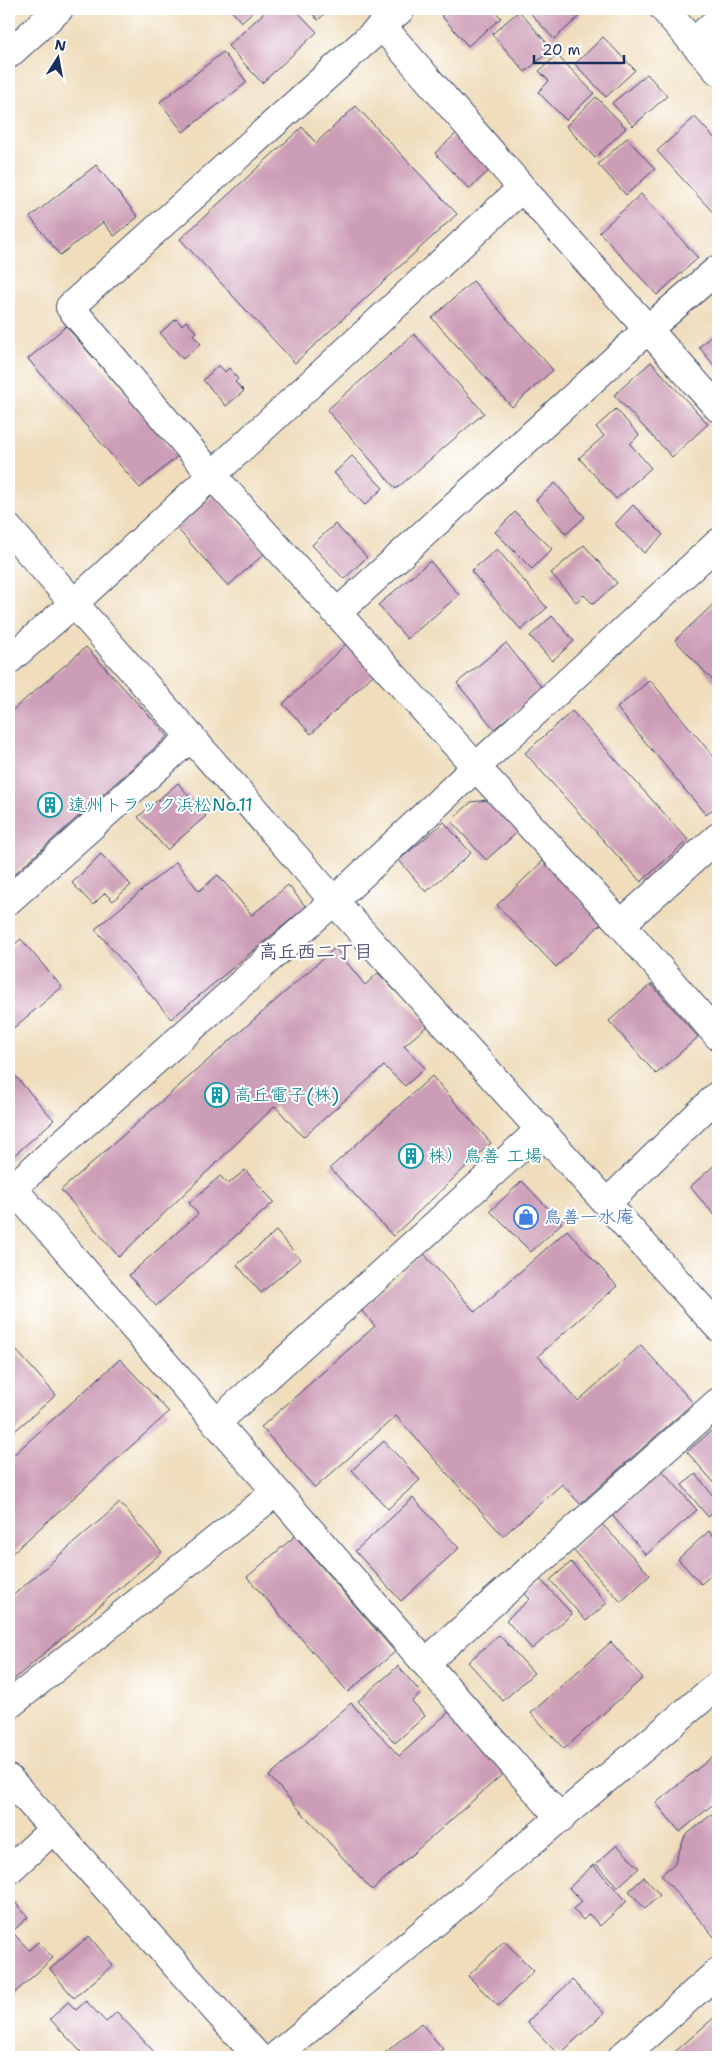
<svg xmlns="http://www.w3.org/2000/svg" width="727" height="2066" font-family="'Shantell Sans','Klee One',sans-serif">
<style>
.building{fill:#cc9db6}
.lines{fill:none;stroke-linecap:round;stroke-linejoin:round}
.street-casing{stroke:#3b496c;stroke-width:30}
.secondary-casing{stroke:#3b496c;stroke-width:30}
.street{stroke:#fff;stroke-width:28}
.secondary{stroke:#fff;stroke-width:28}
.labels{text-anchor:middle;stroke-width:4;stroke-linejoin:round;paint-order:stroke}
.culture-label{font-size:18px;fill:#0d838f;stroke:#fff;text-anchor:start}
.shop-label{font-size:18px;fill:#366cbe;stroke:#fff;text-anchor:start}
.neighbourhood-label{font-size:19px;font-weight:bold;fill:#59567d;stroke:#fff}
</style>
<rect width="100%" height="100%" fill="#fff"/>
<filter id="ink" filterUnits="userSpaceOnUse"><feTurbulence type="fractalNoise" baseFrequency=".02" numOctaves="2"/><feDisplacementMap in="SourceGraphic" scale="10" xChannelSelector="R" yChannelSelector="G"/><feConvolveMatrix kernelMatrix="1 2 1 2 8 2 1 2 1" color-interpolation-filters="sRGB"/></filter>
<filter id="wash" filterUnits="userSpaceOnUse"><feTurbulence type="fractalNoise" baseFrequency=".0096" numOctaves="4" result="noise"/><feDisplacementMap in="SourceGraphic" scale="20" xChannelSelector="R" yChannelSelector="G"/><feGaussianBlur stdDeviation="1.12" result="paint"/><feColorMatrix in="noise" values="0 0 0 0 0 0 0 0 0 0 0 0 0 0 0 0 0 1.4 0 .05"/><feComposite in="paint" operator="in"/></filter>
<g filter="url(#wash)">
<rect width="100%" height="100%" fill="#efddbc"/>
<g id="blocks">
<path class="building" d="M230 9H256L241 22Z
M268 9H295L317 32 262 83 228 46Z
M308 9H330L318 20Z
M449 9H493L501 18 468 46 441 15Z
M537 9H576L581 15 554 39 531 14Z
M519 11 552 49 525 72 492 34Z
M603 37 635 70 606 97 575 64Z
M223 52 247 82 183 132 160 102Z
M557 55 594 93 566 120 538 92 549 81 539 71Z
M647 74 667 96 633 126 612 103Z
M596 97 626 128 595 158 566 126Z
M356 106 457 214 295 363 180 239 302 127 316 143Z
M695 117 718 142V218L657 151Z
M459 131 493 167 469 189 435 153Z
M627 138 655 169 626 195 598 164Z
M96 165 138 217 114 236 103 222 60 255 30 217Z
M641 194 698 258 657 295 599 232Z
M473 281 553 370 512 407 432 318Z
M176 319 182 325 186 321 196 332 193 335 201 344 183 359 160 333Z
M66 326 178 456 140 488 28 359Z
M718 330V370L699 347Z
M414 334 484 413 396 489 327 410Z
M651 362 708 424 672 457 614 395Z
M219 365 225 372 229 368 238 379 235 382 244 391 226 406 203 380Z
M616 409 639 435 630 444 651 468 616 499 579 458 604 436 596 427Z
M352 456 383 488 365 505 334 473Z
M555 483 585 517 566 534 536 500Z
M213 495 265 553 228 586 176 527Z
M633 505 663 535 644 553 615 524Z
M515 512 552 549 532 569 495 532Z
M335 524 367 557 344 579 312 545Z
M584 545 617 583 593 604 584 595 576 602 551 573Z
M497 549 547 608 521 630 471 571Z
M430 561 459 595 407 639 378 605Z
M718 600V686L675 640Z
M552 616 574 641 552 661 530 636Z
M347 643 375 673 311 734 283 704Z
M506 643 543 689 494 729 457 683Z
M86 647 168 736 11 877 9 874V713Z
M650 680 718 762V805L706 815 617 708Z
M572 711 688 840 641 882 525 753Z
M178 783 206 816 167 850 138 817Z
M496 799 522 828 486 860 451 821 471 802Z
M444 822 471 853 426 892 399 860Z
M101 854 131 885 113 901 105 893 93 905 72 883Z
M543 861 602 923 556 967 497 905Z
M176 862 199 891 218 875 252 915 288 885 306 907 171 1019 95 929Z
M21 939 62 987 9 1032V949Z
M335 948 365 985 378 973 428 1025 404 1046 425 1068 405 1086 384 1066 303 1137 275 1106 119 1257 61 1190Z
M651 984 698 1037 656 1074 609 1021Z
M9 1069 54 1120 9 1160Z
M432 1076 491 1143 393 1236 330 1168Z
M718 1162V1219L690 1187Z
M245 1170 274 1202 156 1306 129 1275 198 1214 189 1203 220 1176 228 1184Z
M522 1181 562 1223 531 1252 490 1211Z
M567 1230 617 1286 538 1356 578 1401 641 1345 693 1403 580 1504 562 1484 503 1536 396 1416 315 1488 261 1427 375 1326 361 1310 424 1254 475 1312Z
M276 1231 300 1259 261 1293 237 1265Z
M9 1342 56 1395 9 1436Z
M120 1359 169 1412 9 1556V1459Z
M718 1425V1487L687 1452Z
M384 1441 420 1480 388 1509 352 1470Z
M662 1470 697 1510 646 1555 611 1514Z
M696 1474 718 1502V1509L708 1517 682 1485Z
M413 1498 459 1548 401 1601 355 1551Z
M120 1503 162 1552 11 1682 9 1679V1599Z
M602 1524 650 1575 621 1602 573 1550Z
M709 1531 718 1541V1575L715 1572 701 1584 678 1559Z
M295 1536 395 1652 348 1692 247 1577Z
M571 1562 607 1603 586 1621 550 1580Z
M540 1579 572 1614 532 1649 506 1620 530 1599 524 1593Z
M499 1635 534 1673 503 1701 468 1662Z
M611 1642 643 1678 564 1749 531 1713Z
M398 1666 421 1693 412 1701 425 1716 395 1743 358 1701Z
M351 1703 399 1756 450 1711 505 1772 372 1890 269 1776Z
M718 1752V1800L680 1832 656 1803Z
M718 1809V1937L716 1939 661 1875 674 1864 685 1836Z
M617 1845 639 1868 618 1887 596 1864Z
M593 1865 627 1901 600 1926 589 1914 583 1920 573 1909 582 1901 569 1888Z
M644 1877 660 1895 645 1909 629 1891Z
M9 1896 28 1917 12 1932 29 1950 38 1942 53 1958 9 1998Z
M89 1936 113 1965 74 1998 50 1969Z
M504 1941 534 1971 498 2006 468 1976Z
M572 1980 604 2013 559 2055 527 2022Z
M86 2001 106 2022 117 2012 155 2053 151 2057H75L81 2052 50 2019 68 2002 76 2010Z
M717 2015 718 2057H669Z
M421 2023 443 2049 433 2057H380Z"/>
</g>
</g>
<g filter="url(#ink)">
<use href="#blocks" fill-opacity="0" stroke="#3b496c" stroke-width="1"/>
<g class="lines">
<defs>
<path id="street" d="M401 9 70 307 212 475 476 767 718 543
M664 9 718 71
M382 26 522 188
M694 42 718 20
M337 613 647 330 718 269
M9 660 73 604 522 188 718 408
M9 900 191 737
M621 924 718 837
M9 1184 561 1819
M9 1191 334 901 476 767 621 924 718 1036
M608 1202 718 1095
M216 1423 541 1129
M425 1663 718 1402
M9 1705 276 1492
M9 1870 54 1829
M622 2057 718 1972"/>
<path id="secondary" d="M9 54 59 9
M9 529 334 901 718 1327
M9 1779 258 2057
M275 2057 718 1685"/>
</defs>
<use href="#street" class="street-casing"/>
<use href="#secondary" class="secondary-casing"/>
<use href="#street" class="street"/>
<use href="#secondary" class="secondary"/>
</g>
</g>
<defs>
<symbol id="building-ring" viewBox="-11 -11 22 22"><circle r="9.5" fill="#fff" stroke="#0f9aa8" stroke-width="1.5"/><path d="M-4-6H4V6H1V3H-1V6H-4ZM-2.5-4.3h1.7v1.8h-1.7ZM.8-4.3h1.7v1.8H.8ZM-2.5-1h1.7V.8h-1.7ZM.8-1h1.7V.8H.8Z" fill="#0f9aa8"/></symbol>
<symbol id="shop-ring" viewBox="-11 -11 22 22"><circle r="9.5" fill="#fff" stroke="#3f7fe0" stroke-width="1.5"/><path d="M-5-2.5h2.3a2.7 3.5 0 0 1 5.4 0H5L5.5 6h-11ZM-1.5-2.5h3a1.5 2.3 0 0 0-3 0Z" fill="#3f7fe0"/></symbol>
</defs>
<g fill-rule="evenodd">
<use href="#building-ring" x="36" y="791" width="28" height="28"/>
<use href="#building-ring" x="203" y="1081" width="28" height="28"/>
<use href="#building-ring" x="397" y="1142" width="28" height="28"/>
<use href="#shop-ring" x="512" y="1203" width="28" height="28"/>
</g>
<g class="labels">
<g class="culture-label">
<text x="68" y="811">遠州トラック浜松No.11</text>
<text x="234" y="1101">高丘電子(株)</text>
<text x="428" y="1162">株）鳥善 工場</text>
</g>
<g class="shop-label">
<text x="544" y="1223">鳥善一水庵</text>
</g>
<g class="neighbourhood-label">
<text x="316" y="958">高丘西二丁目</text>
</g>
</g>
<rect width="727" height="2066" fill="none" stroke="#fff" stroke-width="30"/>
<g transform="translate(58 58) rotate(11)" stroke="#ffffff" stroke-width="4" paint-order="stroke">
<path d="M0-4L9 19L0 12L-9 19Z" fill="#1b2f5e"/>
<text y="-8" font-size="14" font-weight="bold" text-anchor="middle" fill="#1b2f5e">N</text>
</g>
<path d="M534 55v8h90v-8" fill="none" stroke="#1b2f5e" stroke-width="2.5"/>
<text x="542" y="55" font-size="15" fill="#1b2f5e" stroke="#ffffff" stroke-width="4" paint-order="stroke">20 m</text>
</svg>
